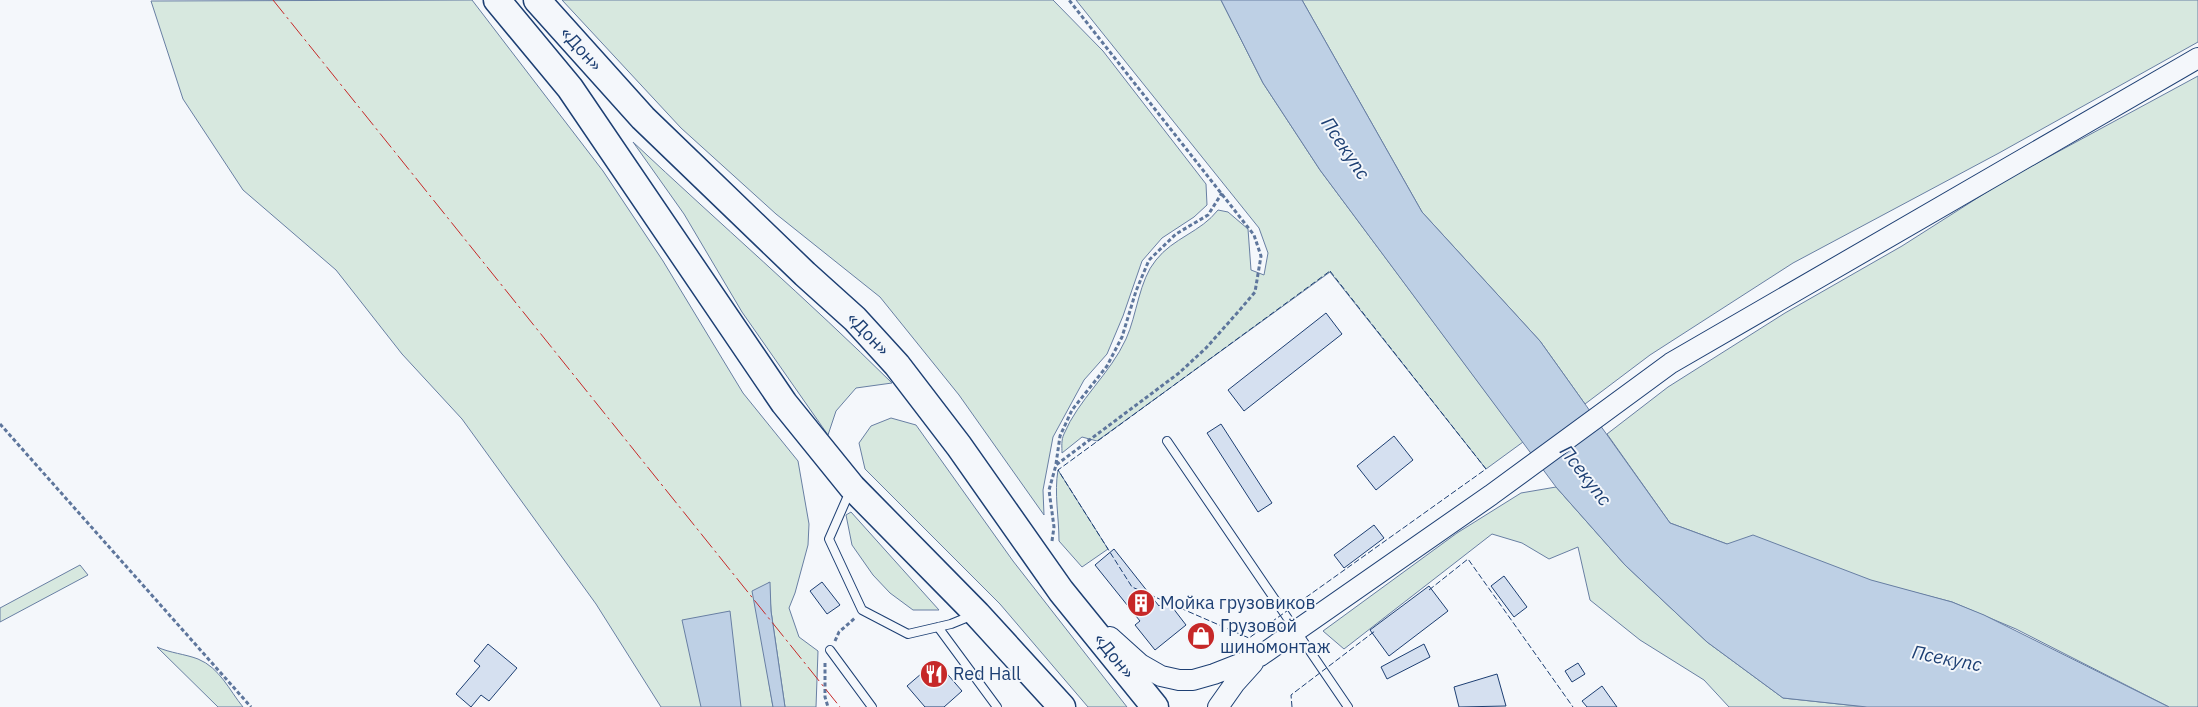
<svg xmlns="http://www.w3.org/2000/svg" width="2198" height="707" font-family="'IBM Plex Sans',sans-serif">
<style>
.green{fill:#d7e8df;stroke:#687fa3}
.water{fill:#bed0e5;stroke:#687fa3}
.building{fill:#d5e0f0;stroke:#1d3f73}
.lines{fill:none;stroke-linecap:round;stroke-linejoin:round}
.lane-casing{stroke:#1d3f73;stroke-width:10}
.secondary-casing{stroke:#1d3f73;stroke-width:22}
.highway-casing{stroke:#1d3f73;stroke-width:29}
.path{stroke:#5e769c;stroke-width:3;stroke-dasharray:4 2.5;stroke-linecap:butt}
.lane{stroke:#f4f7fb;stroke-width:8}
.secondary{stroke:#f4f7fb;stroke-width:20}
.highway{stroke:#f4f7fb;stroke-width:26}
.fence{stroke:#1d3f73;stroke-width:1;stroke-dasharray:6 2.5;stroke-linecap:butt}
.power{stroke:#c62828;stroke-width:1;stroke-dasharray:18 4 2.5 4;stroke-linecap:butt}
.labels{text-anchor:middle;stroke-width:4;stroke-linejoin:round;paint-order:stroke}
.street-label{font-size:18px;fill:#1d3f73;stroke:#f4f7fb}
.poi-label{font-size:18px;fill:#1d3f73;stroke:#f4f7fb;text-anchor:start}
.water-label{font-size:19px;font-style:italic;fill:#1d3f73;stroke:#f4f7fb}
</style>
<rect width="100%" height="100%" fill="#f4f7fb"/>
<path class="green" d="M472 0 603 171 663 261 743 393 798 461 809 524 808 545 795 593 789 608 799 637 818 651 816 707H785L771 611 769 582V683L773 707H661L596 604 462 419 402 354 336 270 243 190 183 99 151 1Z
M562 0H1053L1103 51 1206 184 1207 205 1194 217 1162 238 1142 261 1123 316 1107 354 1084 380 1053 437 1043 490 1044 515 959 395 880 297 776 214 681 128Z
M1076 0H1221L1263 83 1320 170 1523 442 1486 469 1330 272 1097 441 1082 437 1062 453C1062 447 1061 440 1064 434 1078 400 1110 374 1126 339 1137 315 1139 280 1156 260 1173 238 1201 232 1218 210L1228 212 1248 229 1251 270 1264 275 1268 253 1259 228Z
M1302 0H2198V42L1999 153 1793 263 1650 355 1585 404 1540 341 1422 212Z
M2198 76V707H2169L2016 629 1952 602 1727 544 1670 523 1607 434 1668 387 1785 313 1902 246 2004 181Z
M633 142C719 223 808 300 892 383L856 388 836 411 828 435 742 312 684 214Z
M891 418 916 425 1013 561 1127 707H1088L1000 604 865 469 859 443 871 426Z
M1058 470 1108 549 1082 567 1059 541C1059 517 1054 493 1058 470Z
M1556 487 1625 565 1707 642 1783 698 1867 707H1729L1704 680 1640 640 1590 600 1578 547 1549 559 1522 543 1492 534 1344 649 1323 631 1457 533 1521 493Z
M851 512 939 610H913L890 593 873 575 852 545 846 515Z
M80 565 88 575 0 622V608Z
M157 647C170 653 185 654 198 659 220 668 229 690 243 707H218Z"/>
<path class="water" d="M1221 0H1302L1422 212 1540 341 1670 523 1727 544 1753 535 1871 580 1952 602 1984 615 2169 707H1867L1783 698 1707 642 1625 565 1556 487 1320 170 1263 83Z
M770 582 771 611 785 707H773L752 591Z
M730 611 741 707H701L682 620Z"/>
<path class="building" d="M1326 313 1342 334 1244 411 1228 390Z
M1221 424 1272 503 1258 512 1207 433Z
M1394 436 1413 460 1376 490 1357 466Z
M1374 525 1384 538 1344 568 1334 555Z
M1114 549 1159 606 1166 599 1186 625 1155 650 1135 625 1140 621 1095 565Z
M1504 576 1527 607 1514 617 1491 586Z
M822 582 840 605 827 614 810 591Z
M1429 586 1448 611 1389 656 1370 630Z
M1198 627 1208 637 1197 647 1188 636Z
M488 644 517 668 489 701 481 695 471 707 456 694 480 666 474 661Z
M1424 644 1430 657 1387 679 1381 667Z
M936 661 962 691 944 707H925L907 686Z
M1578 663 1585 674 1572 682 1565 671Z
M1497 674 1506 706 1459 707 1454 687Z
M1602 686 1617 707H1587L1582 701Z"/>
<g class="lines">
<defs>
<path id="lane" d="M1167 441 1348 707
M850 491 829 539 862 610 908 634 951 624 973 615
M938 627 997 707
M830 650 872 707"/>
<path id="secondary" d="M1110 637 1140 664 1161 676 1179 680H1193L1214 674 1260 656 1491 495 1671 363 2198 58
M1218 707 1235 683 1253 663"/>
<path id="highway" d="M497 0 570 88 784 403 852 487 977 614 1062 707
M537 0 643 118 805 274 855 319 897 365 959 446 1061 591 1155 707"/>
</defs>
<use href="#lane" class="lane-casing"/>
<use href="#secondary" class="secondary-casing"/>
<use href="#highway" class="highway-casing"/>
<path class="path" d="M0 424 251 707
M1056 464 1060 436 1072 410 1107 366 1122 337 1136 291 1149 260 1176 234 1208 215 1222 193
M1052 541 1054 527 1049 490 1056 465 1179 373 1206 348 1238 312 1255 292 1261 256 1254 235 1069 0
M835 641 839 632 855 618
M825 663V697L828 707"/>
<use href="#lane" class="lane"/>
<use href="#secondary" class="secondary"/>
<use href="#highway" class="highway"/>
<path class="fence" d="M1330 271 1486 469 1249 638 1132 587 1058 470Z
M1429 590 1468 559 1573 707
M1292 707 1291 695 1375 631"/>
<path class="power" d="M273 0 840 707"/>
</g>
<defs>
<symbol id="building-disc" viewBox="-11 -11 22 22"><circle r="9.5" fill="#c62828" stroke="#f4f7fb"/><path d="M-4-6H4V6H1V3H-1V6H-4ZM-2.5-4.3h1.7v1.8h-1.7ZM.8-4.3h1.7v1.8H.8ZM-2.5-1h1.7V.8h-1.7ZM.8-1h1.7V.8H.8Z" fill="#fff"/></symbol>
<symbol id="shop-disc" viewBox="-11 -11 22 22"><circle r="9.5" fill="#c62828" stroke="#f4f7fb"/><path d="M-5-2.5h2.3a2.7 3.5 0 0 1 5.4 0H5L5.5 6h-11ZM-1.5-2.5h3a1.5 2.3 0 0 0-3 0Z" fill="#fff"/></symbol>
<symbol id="restaurant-disc" viewBox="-11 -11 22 22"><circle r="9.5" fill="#c62828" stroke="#f4f7fb"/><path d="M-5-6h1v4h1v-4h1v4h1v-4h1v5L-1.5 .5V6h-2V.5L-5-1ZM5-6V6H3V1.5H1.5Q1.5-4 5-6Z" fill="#fff"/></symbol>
</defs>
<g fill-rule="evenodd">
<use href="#building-disc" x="1125" y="587" width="32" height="32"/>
<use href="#shop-disc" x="1185" y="620" width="32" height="32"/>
<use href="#restaurant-disc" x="918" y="658" width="32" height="32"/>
</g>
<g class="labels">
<g class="street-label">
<text transform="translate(581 49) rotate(48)" y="6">«Дон»</text>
<text transform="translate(868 334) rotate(46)" y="6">«Дон»</text>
<text transform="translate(1114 656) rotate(51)" y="6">«Дон»</text>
</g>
<g class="poi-label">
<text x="1160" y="609">Мойка грузовиков</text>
<text x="1220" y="632">Грузовой<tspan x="1220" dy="21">шиномонтаж</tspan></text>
<text x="953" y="680">Red Hall</text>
</g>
<g class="water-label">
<text transform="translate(1346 148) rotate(56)" y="7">Псекупс</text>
<text transform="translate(1586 475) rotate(52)" y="7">Псекупс</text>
<text transform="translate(1947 658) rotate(11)" y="7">Псекупс</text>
</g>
</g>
</svg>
